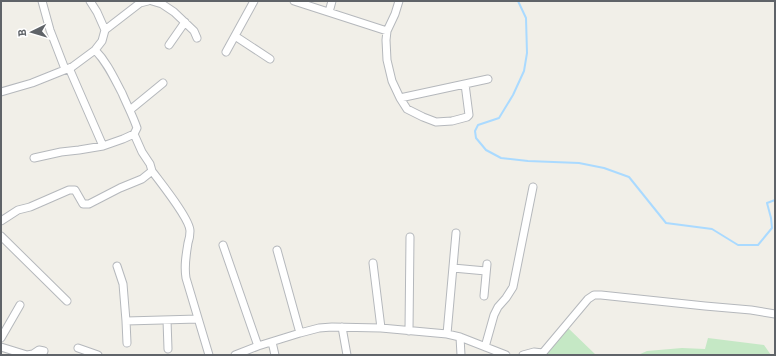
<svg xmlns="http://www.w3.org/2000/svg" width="776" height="356" font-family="'Space Grotesk',sans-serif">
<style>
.green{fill:#c5e8c5}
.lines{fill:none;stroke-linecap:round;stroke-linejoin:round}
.stream{stroke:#aadaff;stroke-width:2}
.minor-casing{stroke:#b5b8bc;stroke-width:9}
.minor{stroke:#fff;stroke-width:7}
</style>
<rect width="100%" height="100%" fill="#f1efe8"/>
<path class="green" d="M567 327 596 355H544Z
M708 338 764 345 771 355H638L647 351 682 348 705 349Z"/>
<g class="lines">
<path class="stream" d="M518 1 526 18 527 53 524 71 513 95 499 118 478 125 475 131 476 138 486 150 501 158 528 161 579 163 604 168 629 177 666 223 712 229 738 245H758L772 228 771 218 767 203 775 200"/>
<defs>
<path id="minor" d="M42 1 50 30 65 69
M152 1 162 4 174 12 194 31 197 38
M294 1 387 31
M399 1 395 14 387 31 386 40 387 60 392 81 400 98 407 109 423 117 436 122 452 121 467 117 469 115 465 84
M329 12 332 1
M105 30 140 3 148 1
M235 36 270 59
M169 45 185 22
M226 52 254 1
M69 68 103 146
M1 92 32 83 72 67 95 50 102 41 105 30 97 12 90 1
M400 98 488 79
M130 110 163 83
M34 158 61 152 79 150 103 146 123 139 134 134 137 128C133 116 127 105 122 93 114 78 107 62 95 50
M152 171C160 182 190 219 190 231 190 235 189 240 188 243 186 255 184 266 186 278L209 355
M1 221 18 210 30 207 69 190H75L83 204H89L120 188 142 179 152 171 150 164 142 152 134 134
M1 236 67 301
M223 245 258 346
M277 250 300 333
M373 263 381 328
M117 266 123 284 126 321 198 319
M453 268 486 271
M484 296 487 264
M167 320 168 349
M126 321 127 343
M342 327 347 355
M409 331 410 237
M447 334 456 233
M460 337 461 355
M1 338 20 305
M272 342 275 355
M1 347 27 355 33 354 39 350 44 351
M485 347 494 315 498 307 506 298 513 287 533 187
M78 348 98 355
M235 355 258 346 300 333 319 328 332 327 381 328 447 334 460 337 506 355
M523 355 534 352 543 353
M541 355 588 299 594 295H601L705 306 751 310 775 314"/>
</defs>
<use href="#minor" class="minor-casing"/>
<use href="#minor" class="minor"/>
</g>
<rect width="776" height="356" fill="none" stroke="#5f6368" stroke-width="4"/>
<g transform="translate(32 32) rotate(265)" stroke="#ffffff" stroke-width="3" paint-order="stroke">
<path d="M0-3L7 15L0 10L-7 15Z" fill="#5f6368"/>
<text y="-6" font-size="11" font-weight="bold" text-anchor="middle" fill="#5f6368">B</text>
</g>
</svg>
